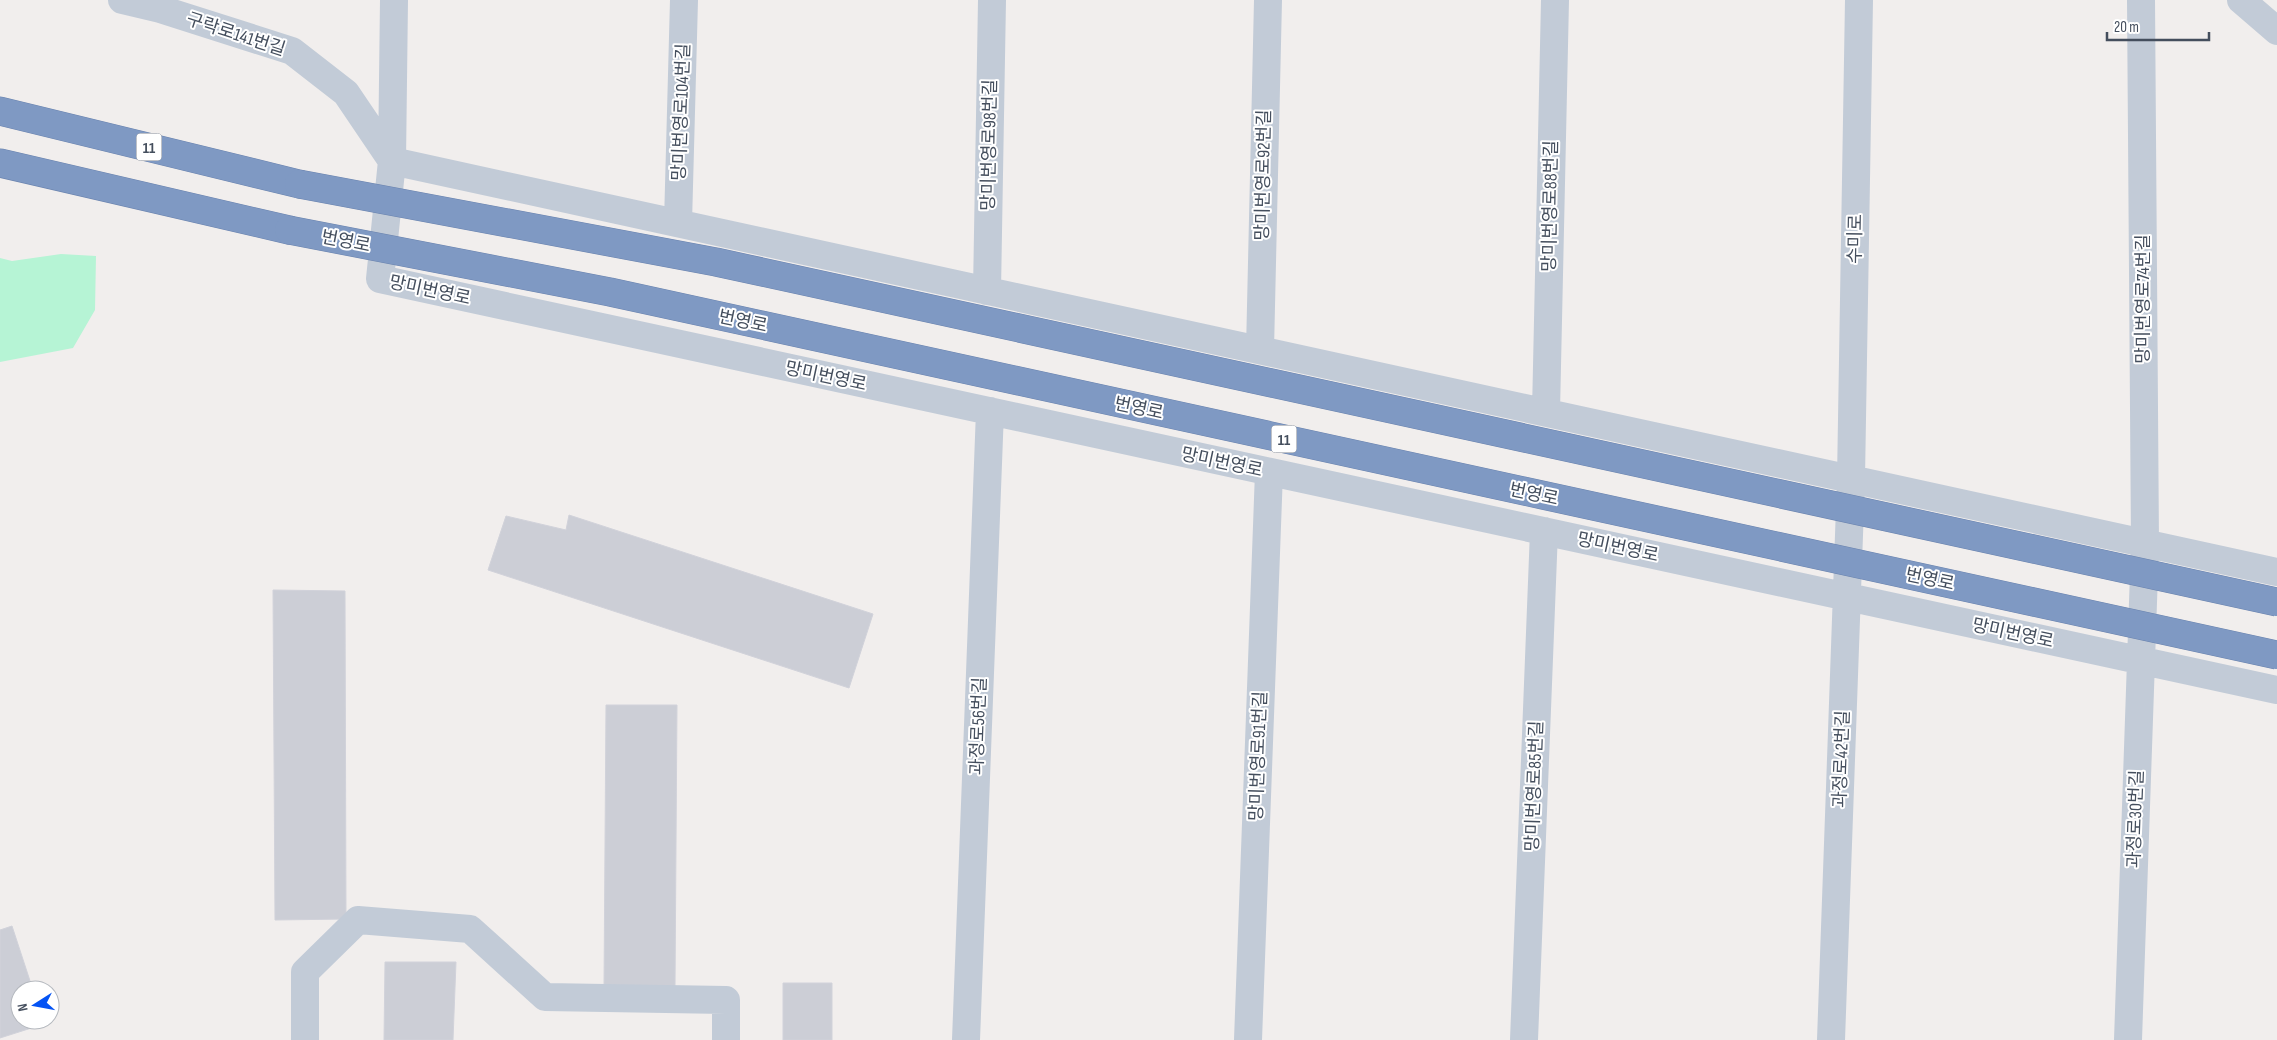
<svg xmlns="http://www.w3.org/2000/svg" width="2277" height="1040" font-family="'Sofia Sans Condensed','Noto Sans KR',sans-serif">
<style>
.green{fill:#b6f4d5}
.building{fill:#ccced6;stroke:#d1d2da}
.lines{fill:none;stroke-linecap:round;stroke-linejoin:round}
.highway-casing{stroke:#6a83ae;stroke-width:29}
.minor{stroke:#c2cbd7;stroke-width:28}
.highway{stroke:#7f99c3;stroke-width:28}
.highway-bridge-casing{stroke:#6a83ae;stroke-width:29;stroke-linecap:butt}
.highway-bridge{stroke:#7f99c3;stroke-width:28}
.labels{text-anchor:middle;stroke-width:4;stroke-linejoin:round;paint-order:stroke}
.shield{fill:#fff;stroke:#7c838e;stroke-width:1}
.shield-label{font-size:16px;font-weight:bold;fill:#444e5d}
.street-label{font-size:18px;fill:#444e5d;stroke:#fff}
</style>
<rect width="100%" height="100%" fill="#f1eeed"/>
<path class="green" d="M61 254 96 256 95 310 73 348 0 362V258L12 261Z"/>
<path class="building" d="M569 515 873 614 849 688 488 570 506 516 566 530Z
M273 590 345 591 346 919 275 920Z
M606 705H677L675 987 604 986Z
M12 926 33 990H20V1020H43L44 1024 0 1038V930Z
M385 962H456L453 1040H384Z
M783 983H832V1040H783Z"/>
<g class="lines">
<defs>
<path id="highway" d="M0 111 299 184
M0 163 289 230"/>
</defs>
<use href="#highway" class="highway-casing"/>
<path class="minor" d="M122 0 160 9 292 51 346 93 392 161
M394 0 392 161 380 279 2277 690
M2241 0 2277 31
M392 161 2277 572
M678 223 684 0
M987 291 992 0
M1260 350 1268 0
M1546 412 1555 0
M305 1040V972L358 920 470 929 545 997 726 1000V1040
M966 1040 990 411
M1248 1040 1269 472
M1524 1040 1544 531
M1831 1040 1851 479 1859 0
M2128 1040 2145 544 2141 0"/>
<use href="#highway" class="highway"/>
<defs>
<path id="highway-bridge" d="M299 184 716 262 2277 602
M289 230 610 292 2277 655"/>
</defs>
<use href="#highway-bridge" class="highway-bridge-casing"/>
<use href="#highway-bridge" class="highway-bridge"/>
</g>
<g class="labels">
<g class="shield">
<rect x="136.5" y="133.5" width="25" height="27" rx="4"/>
<rect x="1271.5" y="425.5" width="25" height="27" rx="4"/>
</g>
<g class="shield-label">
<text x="149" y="153">11</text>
<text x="1284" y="445">11</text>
</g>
<g class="street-label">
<text transform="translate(236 34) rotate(18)" y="6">구락로141번길</text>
<text transform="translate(681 112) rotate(-88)" y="6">망미번영로104번길</text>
<text transform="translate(989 145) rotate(-89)" y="6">망미번영로98번길</text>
<text transform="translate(1263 175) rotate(-89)" y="6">망미번영로92번길</text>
<text transform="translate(1550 206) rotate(-89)" y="6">망미번영로88번길</text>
<text transform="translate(1855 239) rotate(-89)" y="6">수미로</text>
<text transform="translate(346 241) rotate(11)" y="6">번영로</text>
<text transform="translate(430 290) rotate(12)" y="6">망미번영로</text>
<text transform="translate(2143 299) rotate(-90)" y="6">망미번영로74번길</text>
<text transform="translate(743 321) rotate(12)" y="6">번영로</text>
<text transform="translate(826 376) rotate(12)" y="6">망미번영로</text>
<text transform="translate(1139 408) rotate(12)" y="6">번영로</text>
<text transform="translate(1222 462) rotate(12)" y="6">망미번영로</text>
<text transform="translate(1534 494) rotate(12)" y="6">번영로</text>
<text transform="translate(1618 547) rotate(12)" y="6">망미번영로</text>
<text transform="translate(1930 579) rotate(12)" y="6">번영로</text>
<text transform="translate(2013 633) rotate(12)" y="6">망미번영로</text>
<text transform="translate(978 726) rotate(-88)" y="6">과정로56번길</text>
<text transform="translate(1258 756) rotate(-88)" y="6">망미번영로91번길</text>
<text transform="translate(1841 759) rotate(-88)" y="6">과정로42번길</text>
<text transform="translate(1534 786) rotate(-88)" y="6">망미번영로85번길</text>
<text transform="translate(2135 819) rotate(-88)" y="6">과정로30번길</text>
</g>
</g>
<g transform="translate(35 1005) rotate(259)"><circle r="24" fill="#ffffff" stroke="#b4b8be"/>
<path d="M0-4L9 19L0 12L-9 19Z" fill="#0453f4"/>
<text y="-8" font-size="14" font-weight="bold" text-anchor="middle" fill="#444e5d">N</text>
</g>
<path d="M2107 32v8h102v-8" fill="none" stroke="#444e5d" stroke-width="2.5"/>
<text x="2114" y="32" font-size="15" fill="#444e5d" stroke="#ffffff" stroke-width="4" paint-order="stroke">20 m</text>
</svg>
